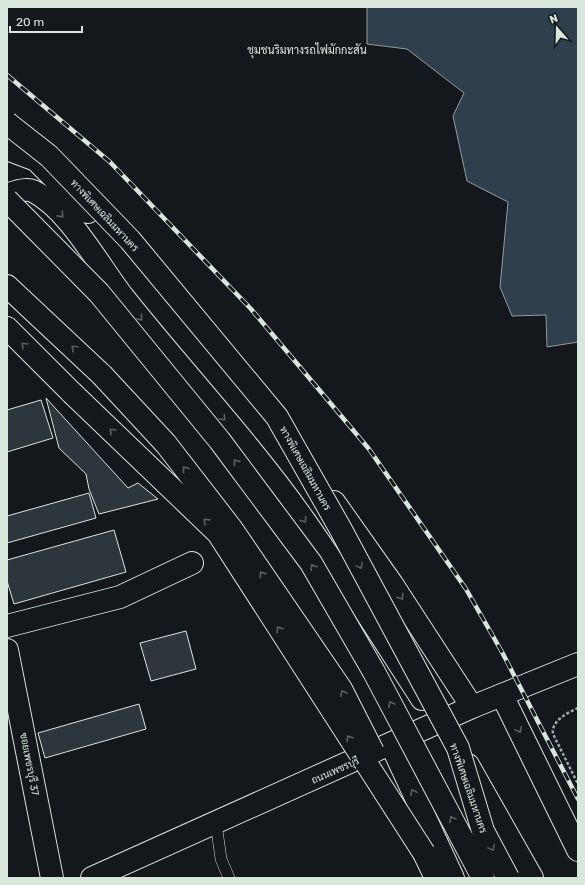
<svg xmlns="http://www.w3.org/2000/svg" width="585" height="885" font-family="Rubik,Sarabun,sans-serif">
<style>
.water{fill:#2f3f4d;stroke:#939e99}
.building{fill:#2c363c;stroke:#d8e6dc}
.lines{fill:none;stroke-linecap:round;stroke-linejoin:round}
.lane-casing{stroke:#d8e6dc;stroke-width:12}
.street-casing{stroke:#d8e6dc;stroke-width:24}
.primary-casing{stroke:#d8e6dc;stroke-width:24}
.highway-casing{stroke:#d8e6dc;stroke-width:24}
.path{stroke:#9da8a2;stroke-width:2.5;stroke-dasharray:3 2;stroke-linecap:butt}
.lane{stroke:#14181c;stroke-width:11}
.street{stroke:#14181c;stroke-width:22}
.primary{stroke:#14181c;stroke-width:22}
.highway{stroke:#14181c;stroke-width:22}
.rail-casing{stroke:#d8e6dc;stroke-width:4.5}
.rail{stroke:#14181c;stroke-width:3;stroke-dasharray:9;stroke-linecap:butt}
.highway-bridge-casing{stroke:#d8e6dc;stroke-width:24;stroke-linecap:butt}
.highway-bridge{stroke:#14181c;stroke-width:22}
.oneway{stroke:#59605f}
.labels{text-anchor:middle;stroke-width:3;stroke-linejoin:round;paint-order:stroke}
.street-label{font-size:10px;fill:#d8e6dc;stroke:#14181c}
.neighbourhood-label{font-size:11px;fill:#d8e6dc;stroke:#14181c}
</style>
<rect width="100%" height="100%" fill="#14181c"/>
<path class="water" d="M367 7H578V342L547 347 546 315 512 316 500 287 508 202 467 181 453 116 464 93 407 49 367 44Z"/>
<path class="building" d="M46 398 128 488 138 483 158 499 99 514 89 489 86 474 59 448Z
M41 400 53 438 7 452V410Z
M89 493 96 518 7 543V516Z
M114 530 126 572 14 604 7 581V560Z
M186 631 196 669 151 681 140 643Z
M139 704 146 729 45 758 38 733Z"/>
<g class="lines">
<defs>
<path id="lane" d="M216 823 221 859 229 878"/>
<path id="street" d="M7 626 120 597 192 563
M7 650 52 878"/>
<path id="primary" d="M92 878 472 707 578 664"/>
<path id="highway" d="M7 149 36 160 88 212
M7 195C14 192 26 188 33 191 69 209 99 266 124 298 183 372 249 442 304 520 345 578 383 639 422 699
M7 286 102 375
M7 328 72 393
M334 502 392 584 472 707
M502 695 578 850
M391 744 453 878
M468 765 532 878
M424 853 436 878"/>
</defs>
<use href="#lane" class="lane-casing"/>
<use href="#street" class="street-casing"/>
<use href="#primary" class="primary-casing"/>
<use href="#highway" class="highway-casing"/>
<path class="path" d="M578 708C567 713 551 721 553 734L578 784"/>
<use href="#lane" class="lane"/>
<use href="#street" class="street"/>
<use href="#primary" class="primary"/>
<use href="#highway" class="highway"/>
<defs>
<path id="rail" d="M7 75 110 162 251 309 369 449 466 589 502 652 578 799"/>
</defs>
<use href="#rail" class="rail-casing"/>
<use href="#rail" class="rail"/>
<defs>
<path id="highway-bridge" d="M7 123 49 156 130 240 277 417 340 528 458 748 483 831 508 878
M7 200 99 293 220 441 311 563 374 672 483 878
M102 375 166 444 231 528 341 689 373 752
M72 393 218 533 424 853"/>
</defs>
<use href="#highway-bridge" class="highway-bridge-casing"/>
<use href="#highway-bridge" class="highway-bridge"/>
</g>
<defs><path id="oneway-chevron" d="M-2-3.5L2.5 0L-2 3.5" fill="none" stroke-width="1.6" stroke-linecap="round" stroke-linejoin="round"/></defs>
<g class="oneway">
<use href="#oneway-chevron" transform="translate(61 215) rotate(48)"/>
<use href="#oneway-chevron" transform="translate(140 318) rotate(50)"/>
<use href="#oneway-chevron" transform="translate(24 345) rotate(-135)"/>
<use href="#oneway-chevron" transform="translate(74 348) rotate(-137)"/>
<use href="#oneway-chevron" transform="translate(223 418) rotate(50)"/>
<use href="#oneway-chevron" transform="translate(112 431) rotate(-136)"/>
<use href="#oneway-chevron" transform="translate(236 462) rotate(-127)"/>
<use href="#oneway-chevron" transform="translate(185 469) rotate(-128)"/>
<use href="#oneway-chevron" transform="translate(304 520) rotate(55)"/>
<use href="#oneway-chevron" transform="translate(206 521) rotate(-136)"/>
<use href="#oneway-chevron" transform="translate(360 566) rotate(62)"/>
<use href="#oneway-chevron" transform="translate(313 567) rotate(-122)"/>
<use href="#oneway-chevron" transform="translate(262 574) rotate(-124)"/>
<use href="#oneway-chevron" transform="translate(401 597) rotate(57)"/>
<use href="#oneway-chevron" transform="translate(279 629) rotate(-123)"/>
<use href="#oneway-chevron" transform="translate(343 693) rotate(-118)"/>
<use href="#oneway-chevron" transform="translate(391 704) rotate(-118)"/>
<use href="#oneway-chevron" transform="translate(519 730) rotate(63)"/>
<use href="#oneway-chevron" transform="translate(349 738) rotate(-123)"/>
<use href="#oneway-chevron" transform="translate(413 792) rotate(-115)"/>
<use href="#oneway-chevron" transform="translate(452 819) rotate(-118)"/>
<use href="#oneway-chevron" transform="translate(492 848) rotate(62)"/>
</g>
<g class="labels">
<g class="street-label">
<text transform="translate(105 215) rotate(47)" y="4">ทางพิเศษเฉลิมมหานคร</text>
<text transform="translate(306 468) rotate(61)" y="4">ทางพิเศษเฉลิมมหานคร</text>
<text transform="translate(30 764) rotate(79)" y="4">ซอยเพชรบุรี 37</text>
<text transform="translate(335 770) rotate(-24)" y="4">ถนนเพชรบุรี</text>
<text transform="translate(469 788) rotate(71)" y="4">ทางพิเศษเฉลิมมหานคร</text>
</g>
<g class="neighbourhood-label">
<text x="307" y="54">ชุมชนริมทางรถไฟมักกะสัน</text>
</g>
</g>
<rect width="585" height="885" fill="none" stroke="#d8e6dc" stroke-width="16"/>
<g transform="translate(557 28) rotate(340)" stroke="#14181c" stroke-width="3" paint-order="stroke">
<path d="M0-3L7 15L0 10L-7 15Z" fill="#d8e6dc"/>
<text y="-6" font-size="11" font-weight="bold" text-anchor="middle" fill="#d8e6dc">N</text>
</g>
<path d="M10 26v6h72v-6" fill="none" stroke="#d8e6dc" stroke-width="2"/>
<text x="16" y="26" font-size="12" fill="#d8e6dc" stroke="#14181c" stroke-width="3" paint-order="stroke">20 m</text>
</svg>
